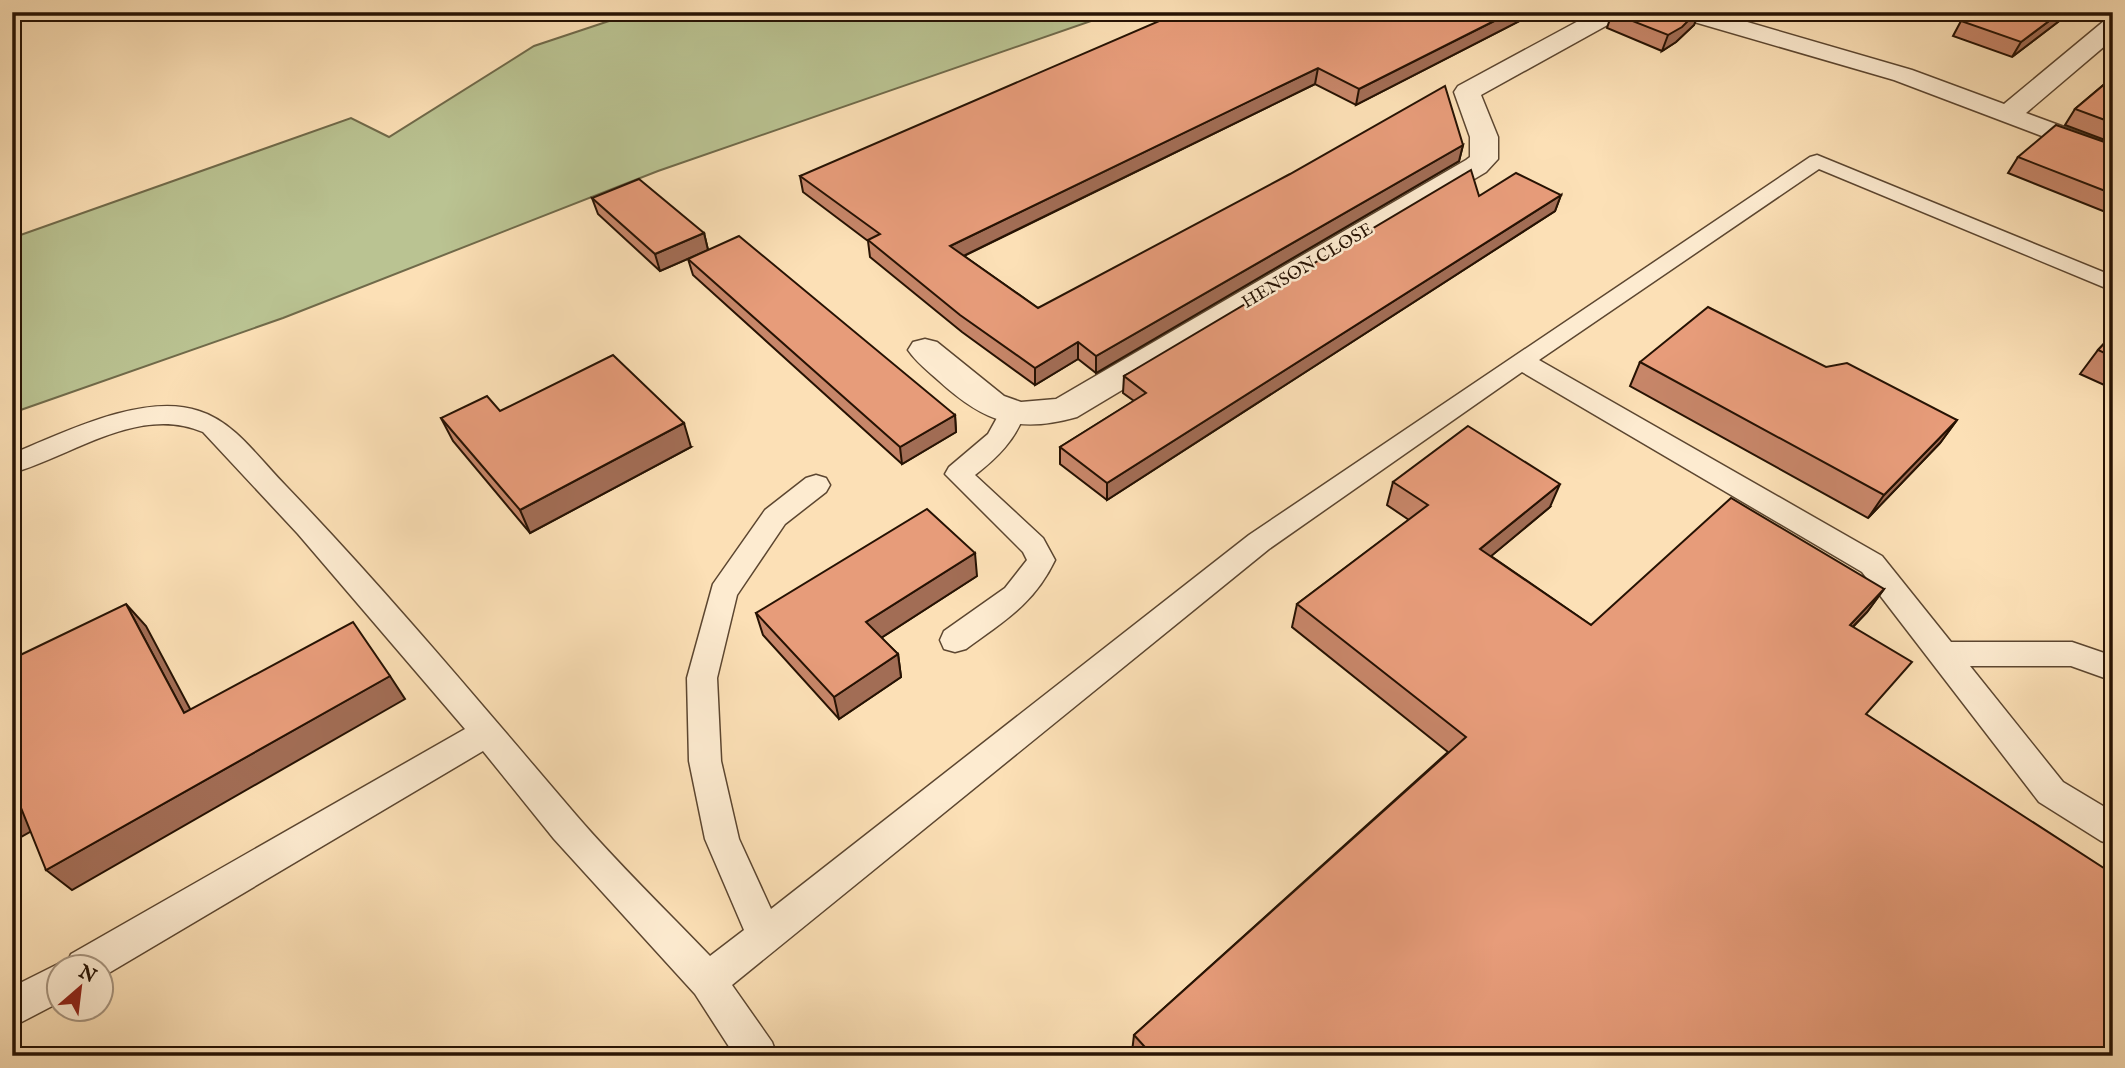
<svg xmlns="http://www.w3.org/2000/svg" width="2125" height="1068" font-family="'IM FELL English',serif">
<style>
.green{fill:#bac392;stroke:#706a4a;stroke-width:2}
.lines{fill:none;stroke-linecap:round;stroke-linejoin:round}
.lane-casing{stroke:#5c4630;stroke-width:3}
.street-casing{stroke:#5c4630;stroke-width:3}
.lane{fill:#fdebd0;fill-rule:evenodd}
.street{fill:#fdebd0;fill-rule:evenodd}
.wall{fill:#c78669;stroke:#261203;stroke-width:2}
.shaded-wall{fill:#a26d55;stroke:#261203;stroke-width:2}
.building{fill:#e79c7a;stroke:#261203;stroke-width:2}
.labels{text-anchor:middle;stroke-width:5;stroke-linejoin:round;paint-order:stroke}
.far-street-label{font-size:18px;fill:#261203;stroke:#fdebd0}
</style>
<rect width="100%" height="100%" fill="#fce0b6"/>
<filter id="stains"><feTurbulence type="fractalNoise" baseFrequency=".00286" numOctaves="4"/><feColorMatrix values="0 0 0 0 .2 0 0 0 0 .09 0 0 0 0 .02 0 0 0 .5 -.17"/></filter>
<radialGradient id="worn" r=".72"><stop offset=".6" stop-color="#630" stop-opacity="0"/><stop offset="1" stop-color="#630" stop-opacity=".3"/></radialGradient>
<path class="green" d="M636 12H1117L658 171 283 318 12 413V238L351 118 389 137 534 46Z"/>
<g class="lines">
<defs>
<path id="lane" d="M1817 155 2113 276V291L1819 169 1539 360 1882 556 1951 642H2072L2113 656V681L2071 666H1970L2063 782 2113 812V845L2101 841 2039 802 1862 572 1522 372 1269 549 732 985 772 1042 777 1056H735L695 994 554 839 483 751 102 977V967H60V1002L12 1027V987L60 963 66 965 71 954 465 729 298 534 203 432C139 404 72 456 12 473V454C63 433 144 392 199 411 235 422 260 460 286 486 387 591 481 704 576 815 618 864 665 909 710 956L744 930 705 839 689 761 687 678 713 584 765 510 806 478 816 475 826 478 830 485 826 492 785 524 737 595 717 678 721 761 739 839 771 909 1249 535 1810 157Z
M1012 404 1021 407 1025 413C1015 440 998 457 975 475L1043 538 1055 560C1034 604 1004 621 966 649L955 652 944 649 940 640 944 631 1005 588 1027 560 1023 552 945 474 949 467 988 434 1003 407Z"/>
<path id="street" d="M1595 12H1625L1622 17 1481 95 1498 137V159L1486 172 1077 417C1017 434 984 422 939 381 928 371 916 362 908 350L913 342 925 339 937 342 1004 396 1021 402 1056 399 1466 160 1470 157V137L1454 92 1458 86Z
M1674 12H1713L1912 70 2004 104 2104 21 2113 19V39L2026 113 2113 145V163L1894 80 1677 17Z"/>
</defs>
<use href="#lane" class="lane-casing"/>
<use href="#street" class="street-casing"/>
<use href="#lane" class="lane"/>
<use href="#street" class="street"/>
</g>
<path class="wall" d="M1537 12 1356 105 1315 84 964 256 1038 308 1463 145 1459 161 1096 373 1078 359 1035 385 962 332 870 257 868 241 803 192 800 176Z
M1613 12H1699L1694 25 1676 42 1662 51 1607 28 1612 13Z
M2071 12 2012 57 1953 36 1961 21Z
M2078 12H2113V17L2101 20Z
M2113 77V143L2065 125 2075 109Z
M2113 145V215L2008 173 2018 157Z
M1561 195 1555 211 1107 500 1060 464V447L1134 401 1123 393 1124 376 1479 196Z
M592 198 704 233 708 250 660 271 598 214Z
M688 259 955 415 956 432 902 464 693 275Z
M2113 334V389L2080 374 2098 350Z
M1640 362 1957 420 1940 443 1868 518 1630 386Z
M500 411 691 447 530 533 453 441 441 418Z
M1393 482 1550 507 1491 556 1591 625 1884 589 1867 612 1853 627 1866 714 2113 1056H1135L1132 1052 1134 1035 1448 752 1292 627 1297 604 1409 520 1387 505Z
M977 576 881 638 898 654 901 677 839 719 763 635 756 613Z"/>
<path class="shaded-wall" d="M1512 12H1537L1356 105 1359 89Z
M1580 12H1588L1578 16Z
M1697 12H1699L1694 25 1676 42 1662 51 1668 35Z
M2061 12H2071L2012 57 2021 42Z
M2106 12H2113V17L2101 20Z
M1318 68 1315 84 951 262 950 246Z
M1463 145 1459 161 1096 373V356Z
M1561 195 1555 211 1107 500V483Z
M704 233 708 250 660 271 655 254Z
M1078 342V359L1035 385V368Z
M955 415 956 432 902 464 900 447Z
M1957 420 1940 443 1868 518 1884 495Z
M684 423 691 447 530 533 520 510Z
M1560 484 1550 507 1472 572 1480 549Z
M975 553 977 576 870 645 866 622Z
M1884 589 1867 612 1833 647 1850 625Z
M126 604 146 626 204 735 184 713Z
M898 654 901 677 839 719 834 697Z
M390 676 405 699 72 890 46 870Z
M19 803 44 824 12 842V807Z"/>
<path class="building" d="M1180 12H1512L1359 89 1318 68 950 246 1038 308 1290 174 1445 86 1463 145 1096 356 1078 342 1035 368 960 315 868 240 880 234 800 176Z
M1614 12H1697L1682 27 1668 35 1612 13Z
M1974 12H2061L2021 42 1961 21Z
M2113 77V123L2075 109Z
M2056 125 2113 145V194L2018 157Z
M1471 170 1479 196 1516 173 1561 195 1107 483 1060 447 1146 393 1124 376Z
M639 179 704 233 655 254 592 198Z
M739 236 955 415 900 447 688 259Z
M1708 307 1826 367 1847 363 1957 420 1884 495 1640 362Z
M2113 334V357L2098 350Z
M613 355 684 423 520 510 441 418 487 396 500 411Z
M1468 426 1560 484 1480 549 1591 625 1731 498 1884 589 1850 625 1912 662 1866 714 2113 874V1056H1153L1134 1035 1466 737 1297 604 1428 505 1393 482Z
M927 509 975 553 866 622 898 654 834 697 756 613Z
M126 604 184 713 353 622 390 676 46 870 19 803 12 807V659Z"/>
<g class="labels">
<g class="far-street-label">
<text transform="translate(1307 265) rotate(-31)" y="6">HENSON CLOSE</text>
</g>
</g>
<rect width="2125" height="1068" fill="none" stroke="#fce0b6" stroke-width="42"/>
<rect x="14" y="14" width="2097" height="1040" fill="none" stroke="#261203" stroke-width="3.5"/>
<rect x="21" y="21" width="2083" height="1026" fill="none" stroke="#261203" stroke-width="2"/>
<g transform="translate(80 988) rotate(28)"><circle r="33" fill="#fdebd0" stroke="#a7947e" stroke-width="2"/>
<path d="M0-5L12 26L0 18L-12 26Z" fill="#8f2418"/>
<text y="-10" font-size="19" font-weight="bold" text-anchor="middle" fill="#261203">N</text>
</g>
<rect width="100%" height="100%" filter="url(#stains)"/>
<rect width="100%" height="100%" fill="url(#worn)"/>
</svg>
